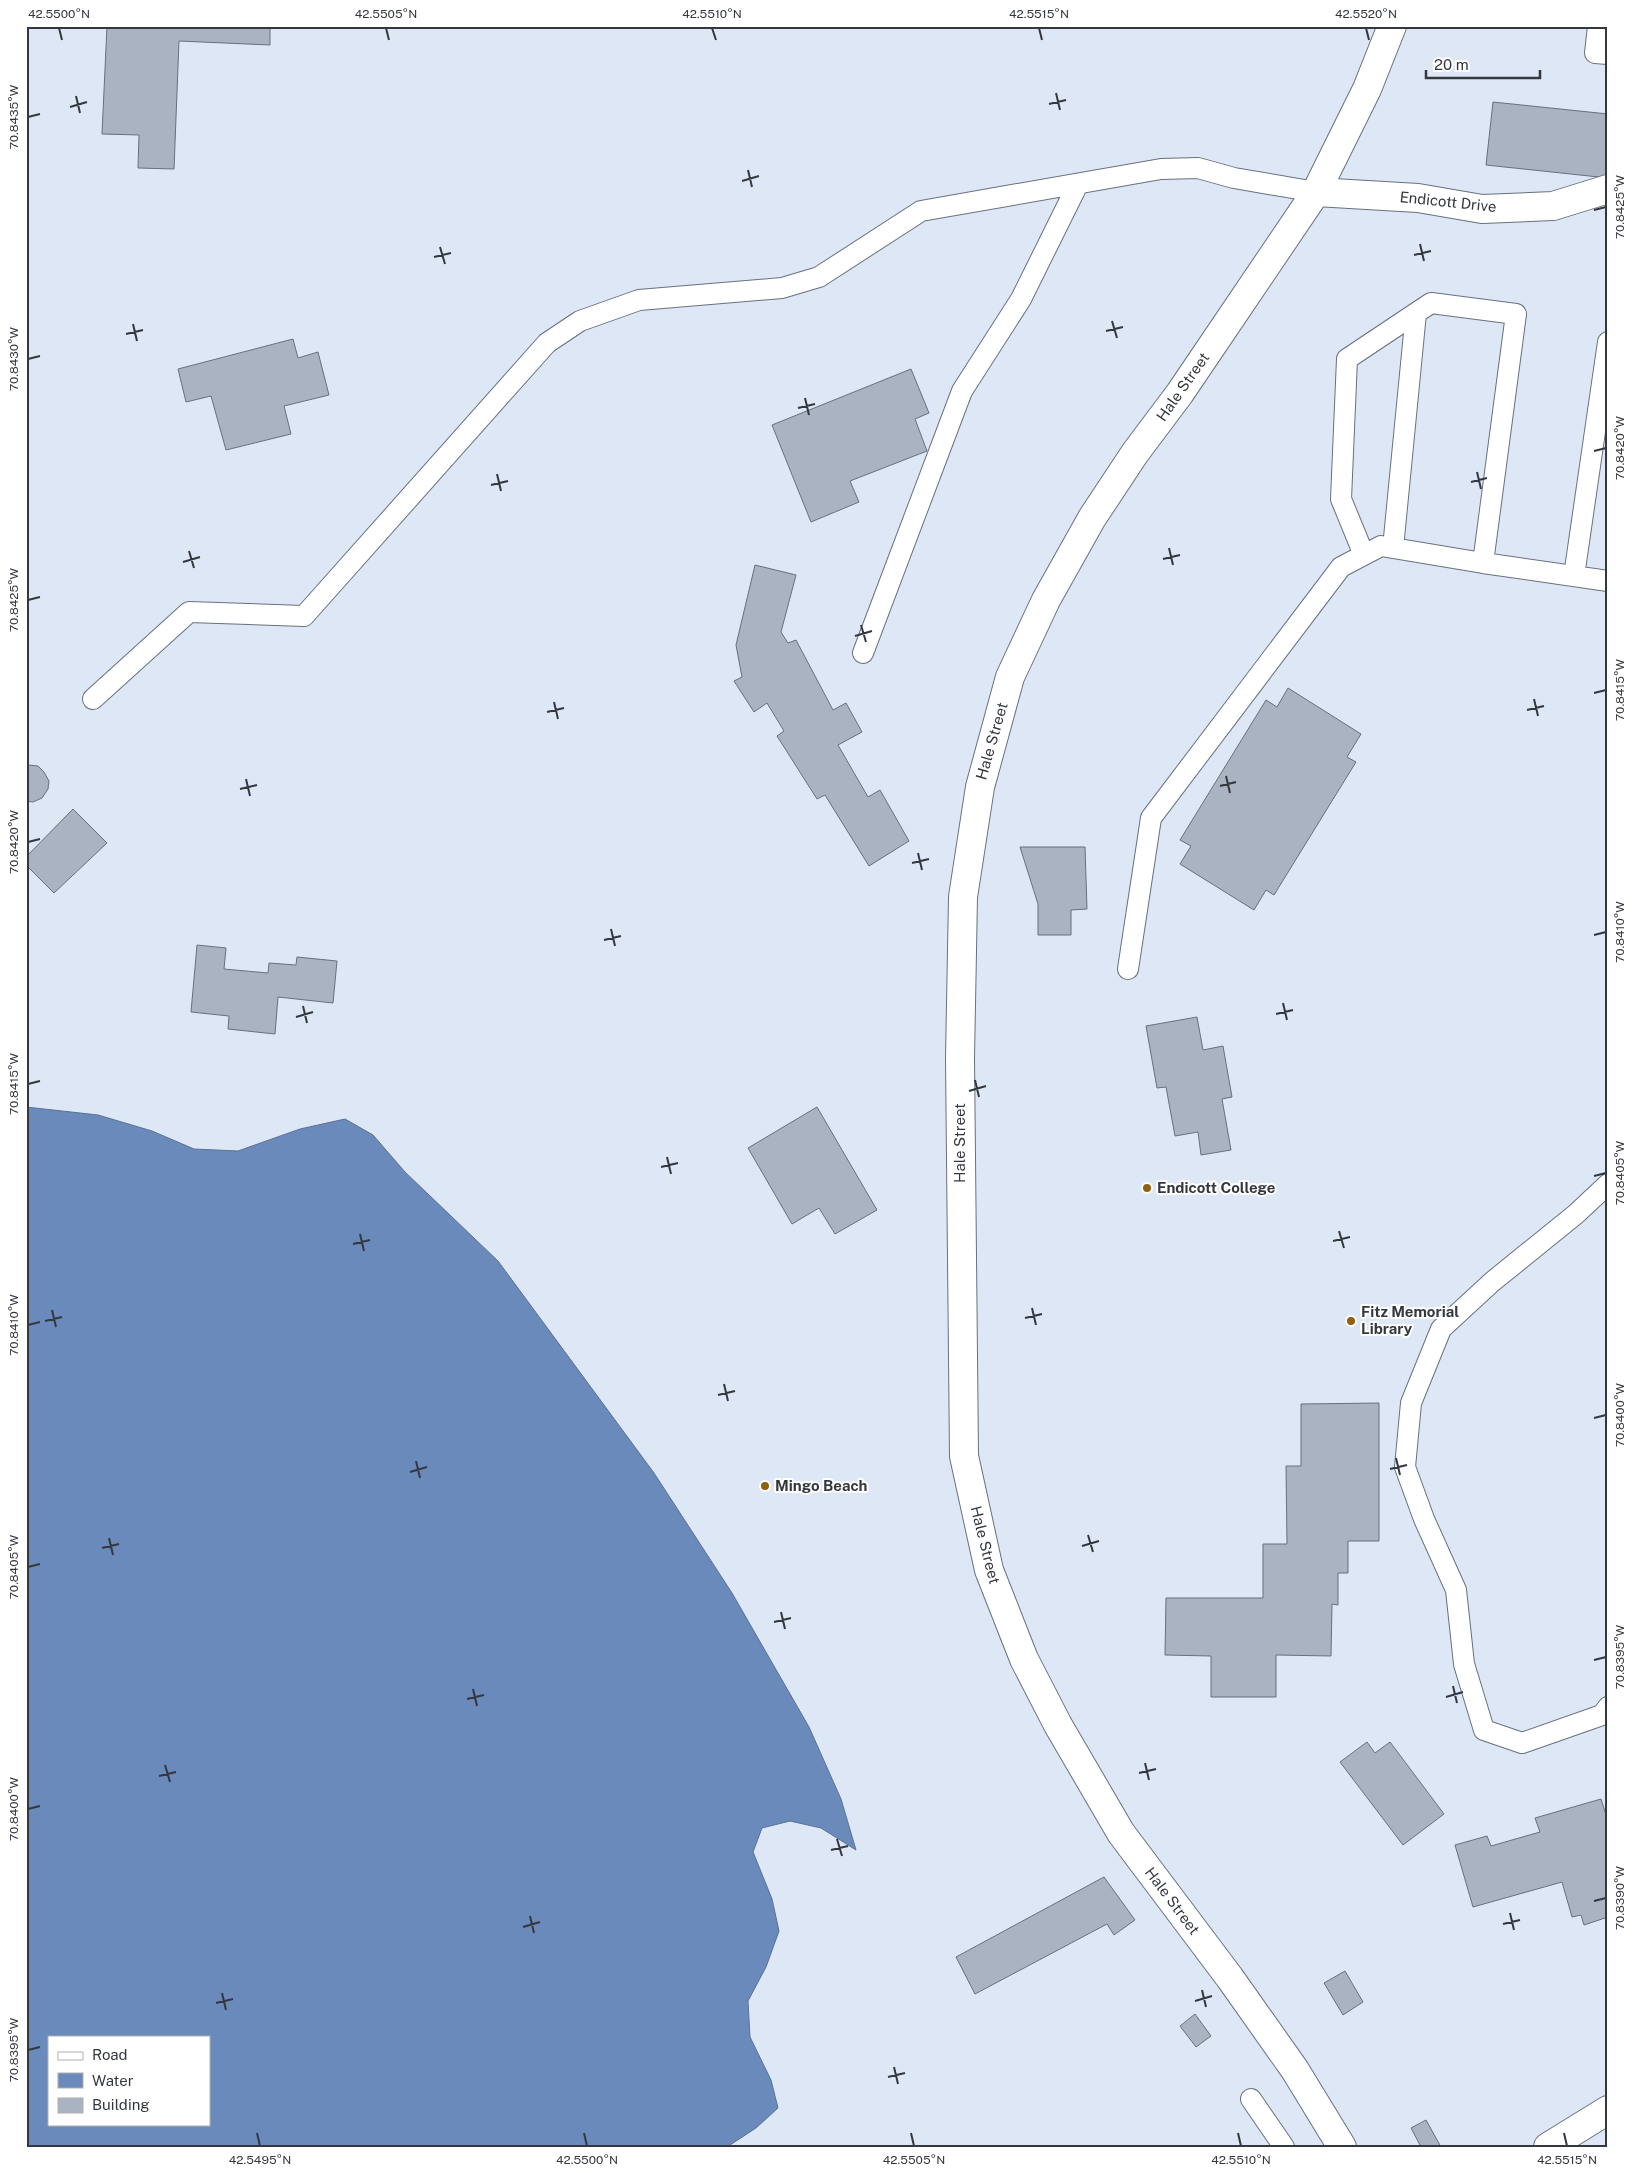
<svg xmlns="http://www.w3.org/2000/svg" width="1634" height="2173" font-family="'Public Sans',sans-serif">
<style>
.water{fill:#6a8abb;stroke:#5a7196;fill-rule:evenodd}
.building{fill:#aab3c2;stroke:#67707d}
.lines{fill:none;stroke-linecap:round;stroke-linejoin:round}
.service-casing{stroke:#68717e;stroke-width:22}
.minor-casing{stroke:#68717e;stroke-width:30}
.secondary-casing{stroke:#68717e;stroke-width:30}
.service{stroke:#fff;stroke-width:20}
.minor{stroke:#fff;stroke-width:28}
.secondary{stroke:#fff;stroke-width:28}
.ticks{fill:none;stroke:#34383e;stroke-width:2}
.poi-dot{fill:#91600e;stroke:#fff;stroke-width:2}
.labels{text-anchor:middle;stroke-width:4;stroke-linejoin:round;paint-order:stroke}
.street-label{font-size:15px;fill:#34383e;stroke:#fff}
.poi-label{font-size:15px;font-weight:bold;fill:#34383e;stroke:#fff;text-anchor:start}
.neatline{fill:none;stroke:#34383e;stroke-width:2}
.ticks-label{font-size:12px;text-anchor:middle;fill:#34383e}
</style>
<rect width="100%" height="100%" fill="#dde7f6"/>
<path class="water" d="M26 1107 98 1115 152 1131 194 1149 238 1151 300 1129 345 1119 373 1135 405 1172 498 1261 654 1473 732 1593 809 1727 841 1799 856 1850 821 1828 790 1821 762 1828 753 1852 772 1899 779 1931 766 1967 748 2001 750 2037 771 2080 778 2108 756 2128 727 2147H26ZM49 2037H209V2124H49Z"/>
<path class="building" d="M107 26H270V45L179 41 174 169 138 168 139 135 102 134Z
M1493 102 1608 114V178L1486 165Z
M293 339 298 358 318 352 329 395 284 406 291 434 226 450 211 396 186 402 178 369Z
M911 369 929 413 915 419 927 451 850 481 859 502 811 522 772 425Z
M755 565 796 575 781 632 788 643 796 640 833 710 846 703 862 732 838 745 868 797 880 790 909 841 869 866 825 795 817 799 777 736 784 731 767 703 754 712 734 681 742 677 736 645Z
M1288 688 1361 734 1347 757 1356 762 1274 895 1266 890 1254 910 1180 864 1191 846 1180 840 1266 700 1277 707Z
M28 765 38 766 44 772 49 781 48 789 42 798 33 802 26 801Z
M73 809 107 843 54 893 26 865V857Z
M1020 847H1085L1087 909 1071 910V935H1038V904Z
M197 945 226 948 224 969 268 973 269 963 296 965 297 957 337 961 333 1003 278 997 275 1034 228 1029 229 1016 191 1012Z
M1197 1017 1203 1050 1223 1046 1232 1097 1222 1099 1231 1150 1201 1155 1198 1132 1175 1136 1166 1087 1157 1088 1146 1026Z
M817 1107 877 1210 835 1234 819 1208 792 1224 748 1148Z
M1379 1403V1541H1348V1573H1338V1605L1332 1604 1331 1656 1276 1655V1697H1211V1656L1165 1655 1166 1598H1263V1544H1287L1286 1466H1301V1404Z
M1367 1742 1375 1753 1390 1742 1444 1814 1403 1845 1340 1762Z
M1601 1799 1608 1821V1917L1584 1925 1581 1915 1572 1917 1562 1882 1473 1907 1455 1845 1487 1836 1491 1846 1540 1832 1535 1818Z
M1104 1877 1135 1920 1114 1935 1107 1924 975 1994 956 1957Z
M1345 1971 1363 2002 1343 2015 1324 1983Z
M1195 2014 1211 2036 1196 2047 1180 2026Z
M1426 2120 1441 2147H1421L1411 2128Z"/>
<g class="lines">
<defs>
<path id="service" d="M1598 26 1595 53 1608 54
M1393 548 1416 313
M1364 555 1341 499 1347 359 1431 303 1516 314 1483 563
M1574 576 1608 342
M863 653 962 391 1021 299 1078 184
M93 699 189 612 304 616 547 343 580 321 639 300 782 288 819 277 921 211 1161 169 1198 168 1234 178 1316 192
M1128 969 1151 818 1341 567 1381 546 1483 563 1608 581
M1608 1184 1576 1214 1492 1282 1441 1329 1411 1403 1405 1467 1424 1519 1456 1590 1464 1664 1484 1730 1522 1743 1602 1715 1608 1707
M1251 2099 1284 2147"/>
<path id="minor" d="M1316 192 1418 198 1482 209 1553 206 1608 189
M1548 2147 1608 2110"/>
<path id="secondary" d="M1342 2147 1295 2070 1230 1978 1121 1833 1058 1725 1024 1659 989 1570 964 1456 960 1058 963 897 980 787 1010 677 1046 600 1092 518 1135 453 1180 393 1316 192 1367 89 1392 26"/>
</defs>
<use href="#service" class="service-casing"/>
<use href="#minor" class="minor-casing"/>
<use href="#secondary" class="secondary-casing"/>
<use href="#service" class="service"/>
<use href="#minor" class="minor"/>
<use href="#secondary" class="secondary"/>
</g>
<path class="ticks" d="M59 28 62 40M386 28 389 40M712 28 716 40M1039 28 1042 40M1366 28 1369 40M1056 93 1060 110M76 96 80 113M1049 104 1066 100M70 107 87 102M28 117 40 114M748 170 752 187M742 181 759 176M1594 210 1606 207M1420 244 1424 261M440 247 445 264M1414 255 1431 251M434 257 451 253M1112 321 1117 338M133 324 137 341M1106 331 1123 327M126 334 143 330M28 359 40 356M805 398 809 415M798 408 815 404M1594 451 1606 448M1477 472 1481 489M497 474 501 491M1471 482 1487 478M491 485 508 481M1169 548 1173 565M189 551 194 568M1163 559 1180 555M183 562 200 557M28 600 40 597M861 625 866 642M855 636 872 631M1594 693 1606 690M1534 699 1538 716M554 702 558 719M1527 710 1544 706M547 712 564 708M1226 776 1230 793M246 779 250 796M1220 786 1236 782M240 789 257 785M28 842 40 839M918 853 922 870M912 863 929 859M611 929 615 946M1594 935 1606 932M604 940 621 936M1283 1003 1287 1020M303 1006 307 1023M1276 1014 1293 1010M296 1017 313 1012M975 1080 979 1097M28 1084 40 1081M969 1091 986 1086M667 1157 671 1174M661 1167 678 1163M1594 1176 1606 1173M1339 1231 1344 1248M360 1234 364 1251M1333 1241 1350 1237M353 1244 370 1240M1032 1308 1036 1325M52 1310 56 1327M1025 1318 1042 1314M45 1321 62 1317M28 1325 40 1322M724 1384 728 1401M718 1395 735 1391M1594 1418 1606 1415M1396 1458 1400 1475M416 1461 420 1478M1390 1469 1407 1465M410 1472 427 1467M1088 1535 1093 1552M109 1538 113 1555M1082 1546 1099 1541M102 1548 119 1544M28 1567 40 1564M781 1612 785 1629M774 1622 791 1618M1594 1660 1606 1657M1453 1686 1457 1703M473 1689 477 1706M1446 1697 1463 1692M467 1699 484 1695M1145 1763 1149 1780M165 1765 170 1782M1139 1773 1156 1769M159 1776 176 1772M28 1809 40 1806M837 1839 842 1856M831 1850 848 1846M1594 1901 1606 1898M1510 1913 1514 1930M530 1916 534 1933M1503 1924 1520 1920M523 1927 540 1922M1202 1990 1206 2007M222 1993 226 2010M1195 2001 1212 1996M216 2003 233 1999M28 2050 40 2047M894 2067 898 2084M888 2077 905 2073M257 2133 260 2146M584 2133 587 2146M911 2133 914 2146M1238 2133 1241 2146M1564 2133 1567 2146"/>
<g class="poi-dot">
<circle cx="1147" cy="1188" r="5"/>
<circle cx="1351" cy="1321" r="5"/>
<circle cx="765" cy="1486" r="5"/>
</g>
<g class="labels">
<g class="street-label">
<text transform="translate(1448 202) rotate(6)" y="5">Endicott Drive</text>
<text transform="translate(1183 387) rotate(-55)" y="5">Hale Street</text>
<text transform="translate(992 741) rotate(-74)" y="5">Hale Street</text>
<text transform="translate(960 1143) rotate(-90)" y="5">Hale Street</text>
<text transform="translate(985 1545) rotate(76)" y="5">Hale Street</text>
<text transform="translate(1172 1901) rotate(53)" y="5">Hale Street</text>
</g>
<g class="poi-label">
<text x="1157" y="1193">Endicott College</text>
<text x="1361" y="1317">Fitz Memorial<tspan x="1361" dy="17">Library</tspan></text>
<text x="775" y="1491">Mingo Beach</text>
</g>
</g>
<rect width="1634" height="2173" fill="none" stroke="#ffffff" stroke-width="55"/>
<rect x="48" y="2036" width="162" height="90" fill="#ffffff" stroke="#aeafb2"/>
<rect x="58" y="2052" width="25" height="8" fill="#ffffff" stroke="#aeafb2"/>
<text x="92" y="2060" font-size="15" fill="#34383e">Road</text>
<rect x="58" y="2073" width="25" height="15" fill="#6a8abb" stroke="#aeafb2"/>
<text x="92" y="2086" font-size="15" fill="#34383e">Water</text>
<rect x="58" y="2098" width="25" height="15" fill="#aab3c2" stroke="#aeafb2"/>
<text x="92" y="2110" font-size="15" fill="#34383e">Building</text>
<path d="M1426 70v8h114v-8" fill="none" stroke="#34383e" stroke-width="2.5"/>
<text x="1434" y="70" font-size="15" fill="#34383e" stroke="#ffffff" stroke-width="4" paint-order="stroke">20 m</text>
<rect x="28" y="28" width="1578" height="2118" class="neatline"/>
<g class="ticks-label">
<text x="59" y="18">42.5500°N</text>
<text x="386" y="18">42.5505°N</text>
<text x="712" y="18">42.5510°N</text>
<text x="1039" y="18">42.5515°N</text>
<text x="1366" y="18">42.5520°N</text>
<text transform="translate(14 117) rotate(-90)" y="4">70.8435°W</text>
<text transform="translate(1620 207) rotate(-90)" y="4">70.8425°W</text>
<text transform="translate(14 359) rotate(-90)" y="4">70.8430°W</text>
<text transform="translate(1620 448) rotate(-90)" y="4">70.8420°W</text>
<text transform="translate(14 600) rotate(-90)" y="4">70.8425°W</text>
<text transform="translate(1620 690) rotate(-90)" y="4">70.8415°W</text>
<text transform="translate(14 842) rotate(-90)" y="4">70.8420°W</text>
<text transform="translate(1620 932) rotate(-90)" y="4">70.8410°W</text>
<text transform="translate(14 1084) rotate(-90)" y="4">70.8415°W</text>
<text transform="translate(1620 1173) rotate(-90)" y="4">70.8405°W</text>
<text transform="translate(14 1325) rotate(-90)" y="4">70.8410°W</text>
<text transform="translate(1620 1415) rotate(-90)" y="4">70.8400°W</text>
<text transform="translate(14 1567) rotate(-90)" y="4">70.8405°W</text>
<text transform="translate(1620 1657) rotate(-90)" y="4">70.8395°W</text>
<text transform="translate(14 1809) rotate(-90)" y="4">70.8400°W</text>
<text transform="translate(1620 1898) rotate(-90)" y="4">70.8390°W</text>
<text transform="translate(14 2050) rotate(-90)" y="4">70.8395°W</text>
<text x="260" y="2164">42.5495°N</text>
<text x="587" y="2164">42.5500°N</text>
<text x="914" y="2164">42.5505°N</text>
<text x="1241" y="2164">42.5510°N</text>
<text x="1567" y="2164">42.5515°N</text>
</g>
</svg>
